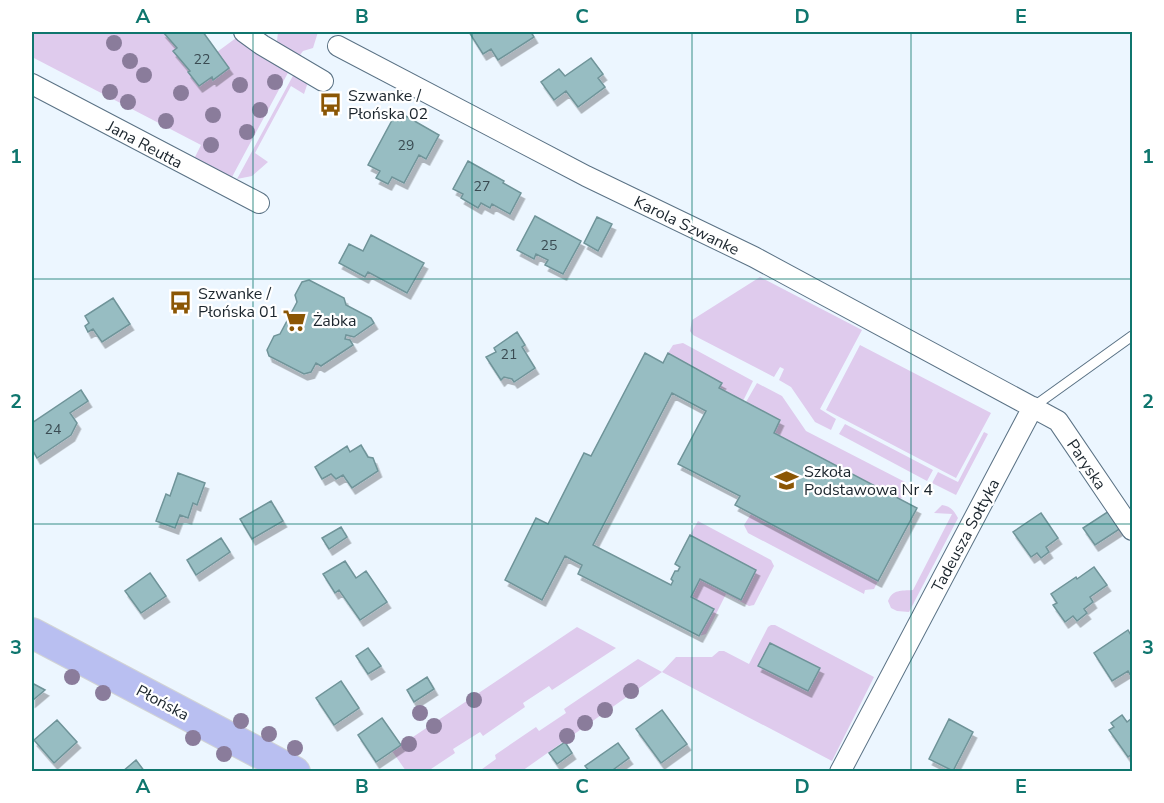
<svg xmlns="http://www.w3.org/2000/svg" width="1164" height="803" font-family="'Nunito Sans',sans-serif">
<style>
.green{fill:#dfcbed}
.building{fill:#97bdc2;stroke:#6f9499;stroke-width:1.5;filter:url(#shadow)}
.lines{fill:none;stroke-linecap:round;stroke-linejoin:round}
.service-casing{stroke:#5a7285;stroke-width:11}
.minor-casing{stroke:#5a7285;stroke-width:22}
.primary-casing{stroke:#d1d3d5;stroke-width:32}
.service{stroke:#fff;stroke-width:9}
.minor{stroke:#fff;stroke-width:20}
.primary{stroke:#b9bff1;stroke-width:30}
.tree{fill:#8a7c9b}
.grid{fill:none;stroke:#0f766e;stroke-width:1.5;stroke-opacity:0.55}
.labels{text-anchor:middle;stroke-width:4.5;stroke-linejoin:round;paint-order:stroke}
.number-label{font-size:14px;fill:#3a4b52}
.poi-label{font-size:16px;fill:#1b252d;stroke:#fff;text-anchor:start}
.street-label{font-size:16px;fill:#1b252d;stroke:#fff}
.neatline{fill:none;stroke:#0f766e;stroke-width:2}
.grid-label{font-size:20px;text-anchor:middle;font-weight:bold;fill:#0f766e}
</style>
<defs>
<filter id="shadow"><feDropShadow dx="3.5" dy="6" stdDeviation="0" flood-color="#0004"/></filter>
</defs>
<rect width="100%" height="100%" fill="#ecf6ff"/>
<path class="green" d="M32 32H163L177 48 174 51 190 71 189 72 199 86 212 77 214 79 229 68 217 52 236 38 290 69 232 177 194 159 201 145 32 57Z
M278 32H290L295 34 296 32H318L313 48 303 51 297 59 279 49 277 41Z
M295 72 308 82 304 94 291 86 255 153 268 162 252 176 237 179Z
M760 277 862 330 820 409 836 419 831 430 815 422 791 387 779 380 784 369 780 367 774 377 693 335 690 331 692 320Z
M683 343 753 381 743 401 719 388 721 383 668 353 673 345Z
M860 345 991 413 956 478 826 410Z
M757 383 782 396 806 431 905 482 901 500 774 433 780 420 746 402Z
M845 424 933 470 927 481 839 434Z
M984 432 988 434 956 495 932 483 938 472 958 482Z
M942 505C951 506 954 511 958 518L909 612 897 611 891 608 888 601C893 589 901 591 913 590L952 514 934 513Z
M751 514 878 581 874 589 865 590 864 594 748 533 744 525Z
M698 521 771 560 774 566 754 605 749 606 726 594 706 634 699 636 713 609 691 597 700 579 741 599 756 570 690 535Z
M771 625H775L874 677 832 761 662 672 522 771 478 772 496 759 495 755 536 727 539 731 566 713 564 709 638 659 662 672 676 657H712L719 651H724L749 664 768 627Z
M577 627 616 648 552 690 549 686 523 703 525 707 483 736 480 732 453 749 455 753 428 771H406L392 751Z"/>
<path class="building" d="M163 32H203L229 68 213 80 212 77 199 86 188 72 190 71 173 51 177 48Z
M469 32H531L534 37 498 60 491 49 483 54Z
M591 58 603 74 598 78 605 87 578 107 566 91 554 100 541 82 559 69 565 76Z
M397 111 439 135 426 159 419 155 404 183 392 177 388 184 376 178 380 171 368 165Z
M468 161 504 181 503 183 521 193 510 214 492 204 490 208 481 203 478 208 461 198 463 194 453 189Z
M535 216 581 241 563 274 545 265 548 260 536 254 534 259 517 250Z
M597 217 612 224 598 251 584 243Z
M371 235 424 263 407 293 368 272 365 277 339 263 349 244 363 251Z
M309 280 344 298 346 305 371 318 374 323 354 337 346 335 345 339 350 340 353 345 321 366 316 363 311 372 304 374 269 356 267 350 274 336 280 334 297 302 295 295 302 282Z
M113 298 130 324 102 342 93 329 88 332 85 326 89 323 85 316Z
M517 332 525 345 522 347 535 368 514 382 512 379 504 377 501 380 486 357 496 352 494 348Z
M645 353 663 363 668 353 722 383 719 388 780 420 774 433 917 508 878 581 735 505 740 496 678 464 706 411 672 393 593 545 671 585 673 581 671 579 675 571H678L680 567 675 564 690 535 756 570 741 600 700 579 691 597 714 609 699 636 578 574 582 565 565 556 542 600 505 580 536 518 548 524 584 453 591 456Z
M81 390 88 401 70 413 77 423 71 435 37 458 32 449V423Z
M361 445 368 457 373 458 378 471 352 488 343 475 336 479 331 474 322 479 315 467 347 446 350 452Z
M178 473 205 483 197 505 193 503 188 518 180 515 175 528 156 521 166 494 170 496Z
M271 501 283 521 252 539 240 519Z
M1109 511 1121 528 1095 545 1083 528Z
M1041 513 1058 538 1046 547 1049 552 1041 558 1037 553 1031 557 1013 532Z
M341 527 347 537 329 549 322 538Z
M221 538 230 552 196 575 187 560Z
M345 561 356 578 366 571 387 602 360 620 339 590 335 593 323 574Z
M1094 567 1107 585 1090 597 1093 602 1084 609 1087 613 1077 621 1073 616 1065 622 1053 605 1057 603 1051 594 1076 577 1077 579Z
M150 573 166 596 141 613 125 591Z
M1128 630 1132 637V678L1128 671 1112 681 1094 653Z
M770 643 820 668 808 691 758 666Z
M368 648 381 666 368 674 356 656Z
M427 677 434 689 414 702 407 690Z
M341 681 359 708 334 725 316 698Z
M32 683 45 690 32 701Z
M662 710 687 744 661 763 636 729Z
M1122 715 1127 722 1132 718V754L1128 757 1109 730 1114 727 1111 723Z
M382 718 401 745 376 762 358 735Z
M949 719 973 732 953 771 929 759Z
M57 720 77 742 54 763 34 740Z
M565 742 572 753 557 764 549 753Z
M618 743 629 758 610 772H590L585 766Z
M136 760 145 772H122Z"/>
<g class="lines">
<defs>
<path id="service" d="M1033 407 1132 336"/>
<path id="minor" d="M244 32 262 45 323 81
M338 46 586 176 754 257 1058 421 1132 530
M32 84 259 203
M840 772 1033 407"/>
<path id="primary" d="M32 633 295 772"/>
</defs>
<use href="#service" class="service-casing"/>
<use href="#minor" class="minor-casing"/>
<use href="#primary" class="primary-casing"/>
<use href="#service" class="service"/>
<use href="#minor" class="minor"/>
<use href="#primary" class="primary"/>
</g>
<g class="tree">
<circle cx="114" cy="43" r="8"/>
<circle cx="130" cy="61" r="8"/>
<circle cx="144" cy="75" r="8"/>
<circle cx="275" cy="82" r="8"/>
<circle cx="240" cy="85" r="8"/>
<circle cx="110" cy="92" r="8"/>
<circle cx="181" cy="93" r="8"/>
<circle cx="128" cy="102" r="8"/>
<circle cx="260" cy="110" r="8"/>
<circle cx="213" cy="115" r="8"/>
<circle cx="166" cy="121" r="8"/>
<circle cx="247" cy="132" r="8"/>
<circle cx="211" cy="145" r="8"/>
<circle cx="72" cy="677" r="8"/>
<circle cx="631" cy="691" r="8"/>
<circle cx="103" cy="693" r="8"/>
<circle cx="474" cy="700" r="8"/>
<circle cx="605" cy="710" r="8"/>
<circle cx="420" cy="713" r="8"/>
<circle cx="241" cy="721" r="8"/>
<circle cx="585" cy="723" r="8"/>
<circle cx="434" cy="726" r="8"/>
<circle cx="269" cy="734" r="8"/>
<circle cx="567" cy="736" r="8"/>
<circle cx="193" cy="738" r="8"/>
<circle cx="409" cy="744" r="8"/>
<circle cx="295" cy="748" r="8"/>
<circle cx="224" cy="754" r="8"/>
</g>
<path class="grid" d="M253 32V772M472 32V772M692 32V772M911 32V772M32 279H1132M32 524H1132"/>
<defs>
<symbol id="bus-bare" viewBox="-9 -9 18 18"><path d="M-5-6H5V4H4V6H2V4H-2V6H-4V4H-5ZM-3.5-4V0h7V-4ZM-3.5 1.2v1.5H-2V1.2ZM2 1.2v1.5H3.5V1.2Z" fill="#8b5604" stroke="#fff" stroke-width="2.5" paint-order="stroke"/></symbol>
<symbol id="supermarket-bare" viewBox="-9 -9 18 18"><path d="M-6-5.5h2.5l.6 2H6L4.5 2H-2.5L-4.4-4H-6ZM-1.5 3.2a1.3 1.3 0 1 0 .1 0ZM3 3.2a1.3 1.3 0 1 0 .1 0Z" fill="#8b5604" stroke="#fff" stroke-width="2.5" paint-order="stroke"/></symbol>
<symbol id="school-bare" viewBox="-9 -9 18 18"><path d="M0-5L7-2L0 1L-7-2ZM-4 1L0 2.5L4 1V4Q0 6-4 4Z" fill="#8b5604" stroke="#fff" stroke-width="2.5" paint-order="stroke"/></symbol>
</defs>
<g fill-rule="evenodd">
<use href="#bus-bare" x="314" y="88" width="33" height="33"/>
<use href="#bus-bare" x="164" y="286" width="33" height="33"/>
<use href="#supermarket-bare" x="278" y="304" width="33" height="33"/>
<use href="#school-bare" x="770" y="464" width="33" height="33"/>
</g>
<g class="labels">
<g class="number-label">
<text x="202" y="64">22</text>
<text x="406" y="150">29</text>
<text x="482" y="191">27</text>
<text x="549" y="250">25</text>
<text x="509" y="359">21</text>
<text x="53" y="434">24</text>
</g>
<g class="poi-label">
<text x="348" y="101">Szwanke /<tspan x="348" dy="18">Płońska 02</tspan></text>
<text x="198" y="299">Szwanke /<tspan x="198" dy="18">Płońska 01</tspan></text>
<text x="313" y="326">Żabka</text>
<text x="804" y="477">Szkoła<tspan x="804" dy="18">Podstawowa Nr 4</tspan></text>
</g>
<g class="street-label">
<text transform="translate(145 144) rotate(28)" y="6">Jana Reutta</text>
<text transform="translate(687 225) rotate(26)" y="6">Karola Szwanke</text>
<text transform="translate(1087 464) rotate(56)" y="6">Paryska</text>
<text transform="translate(965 535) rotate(-62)" y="6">Tadeusza Sołtyka</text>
<text transform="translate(163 702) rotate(28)" y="6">Płońska</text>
</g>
</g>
<rect width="1164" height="803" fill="none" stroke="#ffffff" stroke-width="66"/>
<rect x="33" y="33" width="1098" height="737" class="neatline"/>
<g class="grid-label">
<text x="143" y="23">A</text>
<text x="362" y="23">B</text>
<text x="582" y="23">C</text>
<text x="802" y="23">D</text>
<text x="1021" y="23">E</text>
<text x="16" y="163">1</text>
<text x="1148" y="163">1</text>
<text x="16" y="408">2</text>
<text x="1148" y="408">2</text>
<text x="16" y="654">3</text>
<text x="1148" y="654">3</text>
<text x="143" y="793">A</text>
<text x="362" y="793">B</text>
<text x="582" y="793">C</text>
<text x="802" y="793">D</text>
<text x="1021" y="793">E</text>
</g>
</svg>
